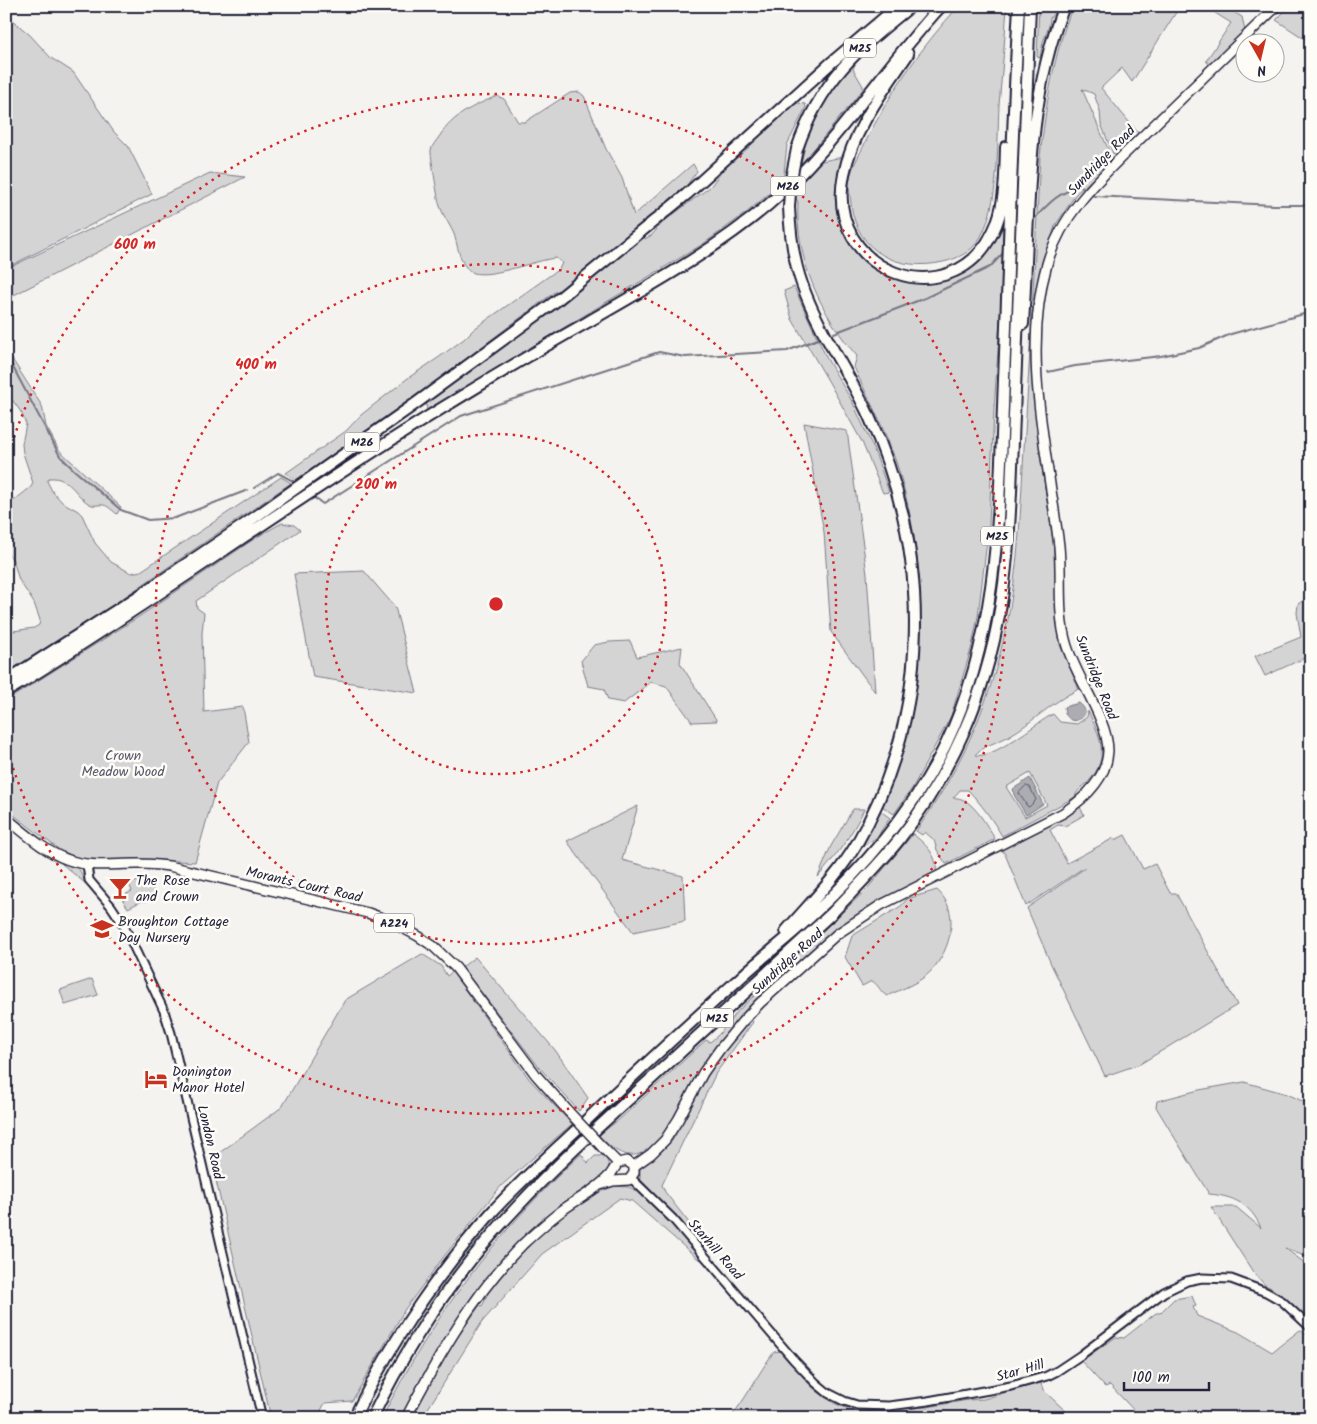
<svg xmlns="http://www.w3.org/2000/svg" width="1317" height="1424" font-family="Kalam,sans-serif">
<style>
.green{fill:#d5d4d5;stroke:#7c7b88;fill-rule:evenodd}
.water{fill:#acacb2;stroke:#757582}
.lines{fill:none;stroke-linecap:round;stroke-linejoin:round}
.shore{stroke:#59596b;stroke-width:1}
.stream{stroke:#757582;stroke-width:2}
.minor-casing{stroke:#22223b;stroke-width:11}
.major-casing{stroke:#22223b;stroke-width:12}
.highway-casing{stroke:#22223b;stroke-width:14}
.minor{stroke:#fdfcf7;stroke-width:7}
.major{stroke:#fdfcf7;stroke-width:9}
.highway{stroke:#fdfcf7;stroke-width:10}
.major-bridge-casing{stroke:#22223b;stroke-width:12;stroke-linecap:butt}
.highway-bridge-casing{stroke:#22223b;stroke-width:14;stroke-linecap:butt}
.major-bridge{stroke:#fdfcf7;stroke-width:9}
.highway-bridge{stroke:#fdfcf7;stroke-width:10}
.ring{fill:none;stroke:#d62828;stroke-width:2.5;stroke-dasharray:2.5 5}
.labels{text-anchor:middle;stroke-width:5;stroke-linejoin:round;paint-order:stroke}
.shield{fill:#fdfcf7;stroke:#646373;stroke-width:1}
.shield-label{font-size:12px;font-weight:bold;fill:#22223b}
.street-label{font-size:14px;fill:#22223b;stroke:#fdfcf7}
.park-label{font-size:14px;fill:#585769;stroke:#fdfcf7}
.poi-label{font-size:14px;fill:#22223b;stroke:#fdfcf7;text-anchor:start}
.centre{fill:#d62828;stroke:#fdfcf7;stroke-width:2.5}
.ring-label{font-size:15px;text-anchor:middle;font-weight:bold;fill:#d62828;stroke:#fdfcf7;stroke-width:5;stroke-linejoin:round;paint-order:stroke}
</style>
<rect width="100%" height="100%" fill="#f4f3ef"/>
<filter id="ink" filterUnits="userSpaceOnUse"><feTurbulence type="fractalNoise" baseFrequency=".02" numOctaves="2"/><feDisplacementMap in="SourceGraphic" scale="10" xChannelSelector="R" yChannelSelector="G"/><feConvolveMatrix kernelMatrix="1 2 1 2 8 2 1 2 1" color-interpolation-filters="sRGB"/></filter>
<g filter="url(#ink)">
<path class="green" d="M959 6H1007C1005 39 1002 72 999 105 997 144 1000 204 980 238 972 252 957 259 943 262 899 272 857 253 851 204 851 197 848 189 849 182 851 168 859 156 865 143 889 94 921 47 959 6Z
M1039 6H1055L1054 13 1050 18 1049 26 1043 42 1040 58 1037 57Z
M1073 6H1180L1132 82 1122 68 1101 88 1139 134 1113 154 1101 124 1100 111 1094 94 1082 89 1113 160 1076 194 1055 226 1038 284 1035 317 1038 428 1040 454 1053 541 1057 587 1056 607 1060 645 1078 687 1077 690C1052 702 1033 722 1009 736 999 742 981 746 975 755 993 760 1036 723 1053 714L1060 722 1077 724 1087 717 1088 711C1100 736 1110 756 1090 780 1085 786 1077 789 1075 797L1002 836C992 819 982 805 968 790H960L953 798C971 795 987 826 995 839L946 864 937 850 934 840 925 832 922 835 916 831C975 749 1005 665 1016 565 1021 521 1022 477 1025 433 1031 341 1035 249 1040 157 1046 106 1053 55 1073 6ZM1030 773 1047 805 1025 817 1006 787Z
M1204 6H1223L1242 17 1245 31 1212 66 1206 61 1231 23Z
M1290 6H1311V43L1276 20Z
M11 19 30 35 51 58 73 72 114 132 128 146 152 194 6 268V21Z
M858 57 853 69 863 86V89L800 166 808 134 825 97Z
M579 92 584 96 606 149 622 178 634 215 693 164 697 171 687 185 639 226 645 239 652 235 663 222 710 187 726 166 791 106 798 103 805 104 806 107 787 145 783 182 746 213 703 244 427 410 426 405 432 399 565 301 556 291 439 379 296 480 286 473 346 431 361 415 408 378 438 358 464 339 474 329 559 269 562 263 556 258C535 260 493 278 474 273 471 272 467 269 465 266 459 258 457 243 454 234 449 223 442 214 439 203 438 198 430 153 431 150 432 146 436 141 439 137 453 115 473 106 497 96L504 99 518 122H525L570 93Z
M843 157C837 178 833 199 839 221 853 272 913 297 959 274 973 268 986 256 993 244 997 238 998 232 1003 227L1001 306 994 409 989 524 978 616 972 646 951 716 913 787 894 814 882 806C888 789 896 773 901 756 930 665 926 559 898 468 887 433 869 400 854 367L857 356C821 315 795 259 798 202L795 197 797 187 822 161Z
M210 173 245 177 6 299V269Z
M794 287 827 359 853 403 874 450 889 492 883 493 862 442 830 384 792 319 784 291Z
M6 358 12 359 42 406 46 426 59 450 121 507 117 514C113 511 108 506 104 505 100 504 96 506 92 505 76 499 72 476 49 478L47 481 52 491 62 502 78 511 82 515 95 543 111 562 131 573 141 571 281 477 291 483 110 607 6 673V632L34 628 39 625 40 620 34 603 19 580 13 560 6 551V507L31 487 33 483 23 453 22 444 26 424 21 412 6 391Z
M804 423 847 431 867 574 875 692 831 632 824 532Z
M282 523 294 525 300 530 196 601 197 608 204 613 202 633 204 712 243 707 249 742 217 783 195 862 142 859 115 861 81 859 61 851 6 809V701L140 616 257 537Z
M364 571 395 607 417 693 313 677 294 574Z
M1311 598V613L1307 621 1311 630V655L1265 676 1255 656 1301 637 1297 613 1298 604 1304 600Z
M630 641 637 657 682 647 680 663 717 721 692 722 666 686 651 682 624 703 608 700 604 689 588 686 581 661 594 645 609 642Z
M638 806 622 860 683 876 685 921 633 932 567 841Z
M1080 807 1084 815 1065 826 1058 825 1050 830 1067 863 1114 838 1115 840 1125 835 1143 869 1155 864 1170 893H1176L1237 1005 1140 1064 1105 1076 1051 964 1027 908 1085 868H1083L1026 906 1005 854 1001 849 1050 825Z
M853 809H864C852 835 836 856 818 877L831 846Z
M879 810 890 818 876 838 863 846Z
M913 834C926 845 938 855 936 873L877 901 876 904C839 925 807 955 776 984 754 1004 731 1025 714 1050 706 1063 697 1076 690 1088 678 1109 667 1137 647 1150 628 1163 611 1149 599 1135L621 1118 706 1040 710 1042C722 1033 729 1022 738 1011L867 889Z
M62 861C79 866 79 868 86 884L62 864Z
M140 880 141 882 150 881 156 899 140 902 128 908 121 897 132 891 129 884Z
M937 890C961 911 951 950 931 971 920 983 901 989 887 996 880 992 879 985 872 981L862 986 845 957 852 936 901 906 907 899Z
M422 954 441 966 447 976 452 972 530 1080 572 1124 501 1186 445 1255 405 1309 352 1401 325 1403 317 1418H271L211 1159 282 1107 345 1000Z
M475 957 555 1050 588 1098 579 1111 539 1067 462 967Z
M92 979 98 995 65 1005 60 990Z
M751 1019 753 1022 716 1073 662 1185 665 1192 693 1228 709 1256 678 1219 640 1179V1169L661 1152 672 1141 718 1057Z
M1244 1082 1287 1094 1311 1105V1259L1285 1248 1311 1268V1324L1273 1289 1265 1285 1253 1272 1211 1207H1236L1261 1228C1251 1204 1233 1196 1209 1194L1156 1107 1157 1101 1161 1100 1199 1090Z
M581 1154 588 1163 595 1156H600L602 1154C609 1161 610 1165 607 1174 581 1191 553 1208 530 1230 474 1282 436 1351 401 1418H382C433 1315 497 1232 581 1154Z
M614 1186 629 1187 639 1192 682 1235 705 1261 697 1258 632 1201 620 1198 542 1254 482 1322 422 1418H412L448 1351 480 1305 482 1306C485 1302 485 1298 488 1293 492 1288 496 1283 500 1278 529 1242 570 1202 614 1186Z
M1192 1296 1196 1306 1193 1307 1197 1316 1238 1332 1272 1352 1300 1330 1307 1335 1311 1332V1418H1141L1110 1385 1105 1387 1081 1361 1116 1337 1124 1338 1156 1313H1160L1174 1299Z
M780 1351 785 1354 807 1382 818 1392 834 1403 846 1408 869 1411 927 1407 968 1400 984 1399 1013 1390 1041 1383 1043 1390 1073 1418H730C747 1398 758 1373 774 1352Z"/>
<path class="water" d="M1079 703C1094 714 1077 723 1071 720 1070 720 1066 715 1065 714L1064 707Z
M1030 778 1043 804 1026 815 1014 795 1013 789Z"/>
<g class="lines">
<path class="shore" d="M1026 786 1030 787 1036 800 1029 807 1027 806 1019 793Z"/>
<path class="stream" d="M1092 194 1094 196 1274 205H1311
M1034 219C1050 202 1058 193 1081 186L1086 190
M834 333 925 298 990 267 1004 252
M6 354 60 456 74 470 121 510 148 520 175 518 248 490
M1048 372 1075 366 1161 356 1199 348 1231 334 1311 312
M254 488 278 473 293 481
M313 497 323 504 461 416 659 352 685 357 787 351 823 337"/>
<defs>
<path id="minor" d="M87 864 89 880 111 906 123 924 164 1011 171 1033 262 1418
M631 1178 673 1219 793 1359 816 1383 828 1393 844 1401 857 1405 889 1406 928 1401 1011 1386 1047 1376 1057 1371 1081 1355 1164 1292 1187 1281 1202 1278 1231 1279 1266 1292 1282 1301 1311 1328"/>
<path id="major" d="M6 818C25 833 44 851 66 859 91 869 117 863 142 864 151 864 160 865 169 866L368 913 387 920 418 936 433 946 456 968 536 1075 569 1112
M602 1147 618 1163
M634 1166 651 1154 665 1140 678 1120 703 1073 720 1049 742 1022 760 1003 837 934 881 905 1063 813C1084 799 1107 779 1108 751 1108 719 1075 676 1066 643 1057 612 1062 578 1059 546 1048 455 1021 355 1047 264 1063 208 1107 172 1147 132 1190 90 1234 48 1277 6
M406 1418C438 1357 474 1293 523 1244 536 1232 549 1220 564 1209 579 1198 597 1190 610 1175 613 1171 615 1167 618 1163L627 1161 634 1166V1173L629 1180 613 1181 600 1185"/>
<path id="highway" d="M908 54C883 91 853 130 844 174 823 274 952 318 993 232 1006 206 1005 175 1006 147
M797 149C820 81 857 49 911 6
M1023 324C1030 218 1024 106 1064 6
M6 681 142 594 241 527 415 404 556 301 687 194 832 62 898 6
M6 692C153 602 293 500 439 410 488 380 536 351 586 323 648 287 712 252 768 205 835 147 881 71 941 6
M786 931C810 903 837 877 856 845 933 712 932 552 868 414 847 370 818 330 802 284 793 259 790 233 789 207
M354 1418C390 1343 437 1274 492 1212 524 1177 559 1147 593 1114 641 1068 690 1023 739 979 761 958 786 940 808 919 863 869 913 812 946 744 1001 629 999 504 1004 379 1009 255 1012 130 1019 6
M372 1418C409 1341 458 1269 517 1207 559 1162 605 1121 650 1080 711 1024 771 969 831 914 854 890 877 867 898 841 951 774 986 694 1000 610 1007 571 1009 532 1011 492L1030 6"/>
</defs>
<use href="#minor" class="minor-casing"/>
<use href="#major" class="major-casing"/>
<use href="#highway" class="highway-casing"/>
<use href="#minor" class="minor"/>
<use href="#major" class="major"/>
<use href="#highway" class="highway"/>
<defs>
<path id="major-bridge" d="M569 1112 602 1147"/>
<path id="highway-bridge" d="M789 207 791 179 797 149"/>
</defs>
<use href="#major-bridge" class="major-bridge-casing"/>
<use href="#highway-bridge" class="highway-bridge-casing"/>
<use href="#major-bridge" class="major-bridge"/>
<use href="#highway-bridge" class="highway-bridge"/>
</g>
</g>
<g class="ring">
<circle cx="496" cy="604" r="170"/>
<circle cx="496" cy="604" r="340"/>
<path d="M7 459A510 510 0 1 1 7 749"/>
</g>
<defs>
<symbol id="bar-bare" viewBox="-9 -9 18 18"><path d="M-6-5H6L.8 .8V4.5H3.5V6h-7V4.5H-.8V.8Z" fill="#c8321e" stroke="#fdfcf7" stroke-width="2.5" paint-order="stroke"/></symbol>
<symbol id="school-bare" viewBox="-9 -9 18 18"><path d="M0-5L7-2L0 1L-7-2ZM-4 1L0 2.5L4 1V4Q0 6-4 4Z" fill="#c8321e" stroke="#fdfcf7" stroke-width="2.5" paint-order="stroke"/></symbol>
<symbol id="hotel-bare" viewBox="-9 -9 18 18"><path d="M-6-4.5h1.5V1H6V5H4.5V3h-9V5H-6ZM-4 0a1.8 1.8 0 1 1 3.6 0ZM.5 0V-2.5h3Q6-2.5 6 0Z" fill="#c8321e" stroke="#fdfcf7" stroke-width="2.5" paint-order="stroke"/></symbol>
</defs>
<g fill-rule="evenodd">
<use href="#bar-bare" x="104" y="872" width="32" height="32"/>
<use href="#school-bare" x="86" y="913" width="32" height="32"/>
<use href="#hotel-bare" x="140" y="1063" width="32" height="32"/>
</g>
<g class="labels">
<g class="shield">
<rect x="844" y="38.5" width="32" height="19" rx="4"/>
<rect x="770.5" y="176.5" width="35" height="19" rx="4"/>
<rect x="344.5" y="432.5" width="35" height="19" rx="4"/>
<rect x="981" y="526.5" width="32" height="19" rx="4"/>
<rect x="374" y="913.5" width="40" height="19" rx="4"/>
<rect x="701" y="1008.5" width="32" height="19" rx="4"/>
</g>
<g class="shield-label">
<text x="860" y="52">M25</text>
<text x="788" y="190">M26</text>
<text x="362" y="446">M26</text>
<text x="997" y="540">M25</text>
<text x="394" y="927">A224</text>
<text x="717" y="1022">M25</text>
</g>
<g class="street-label">
<text transform="translate(1101 160) rotate(-46)" y="5">Sundridge Road</text>
<text transform="translate(1097 677) rotate(68)" y="5">Sundridge Road</text>
<text transform="translate(304 884) rotate(13)" y="5">Morants Court Road</text>
<text transform="translate(787 961) rotate(-42)" y="5">Sundridge Road</text>
<text transform="translate(211 1142) rotate(77)" y="5">London Road</text>
<text transform="translate(716 1249) rotate(49)" y="5">Starhill Road</text>
<text transform="translate(1020 1370) rotate(-16)" y="5">Star Hill</text>
</g>
<g class="park-label">
<text x="123" y="760">Crown<tspan x="123" dy="16">Meadow Wood</tspan></text>
</g>
<g class="poi-label">
<text x="136" y="885">The Rose<tspan x="136" dy="16">and Crown</tspan></text>
<text x="118" y="926">Broughton Cottage<tspan x="118" dy="16">Day Nursery</tspan></text>
<text x="172" y="1076">Donington<tspan x="172" dy="16">Manor Hotel</tspan></text>
</g>
</g>
<circle cx="496" cy="604" r="8" class="centre"/>
<g class="ring-label">
<text x="135" y="249">600 m</text>
<text x="256" y="369">400 m</text>
<text x="376" y="489">200 m</text>
</g>
<rect width="1317" height="1424" fill="none" stroke="#fdfcf7" stroke-width="25"/>
<rect x="12" y="12" width="1292" height="1399" fill="none" stroke="#22223b" stroke-width="2" filter="url(#ink)"/>
<g transform="translate(1260 58) rotate(172)"><circle r="24" fill="#fdfcf7" stroke="#a5a5ac"/>
<path d="M0-4L9 19L0 12L-9 19Z" fill="#c8321e"/>
<text y="-8" font-size="14" font-weight="bold" text-anchor="middle" fill="#22223b">N</text>
</g>
<path d="M1124 1382v8h85v-8" fill="none" stroke="#22223b" stroke-width="2.5"/>
<text x="1132" y="1382" font-size="15" fill="#22223b" stroke="#fdfcf7" stroke-width="4" paint-order="stroke">100 m</text>
</svg>
